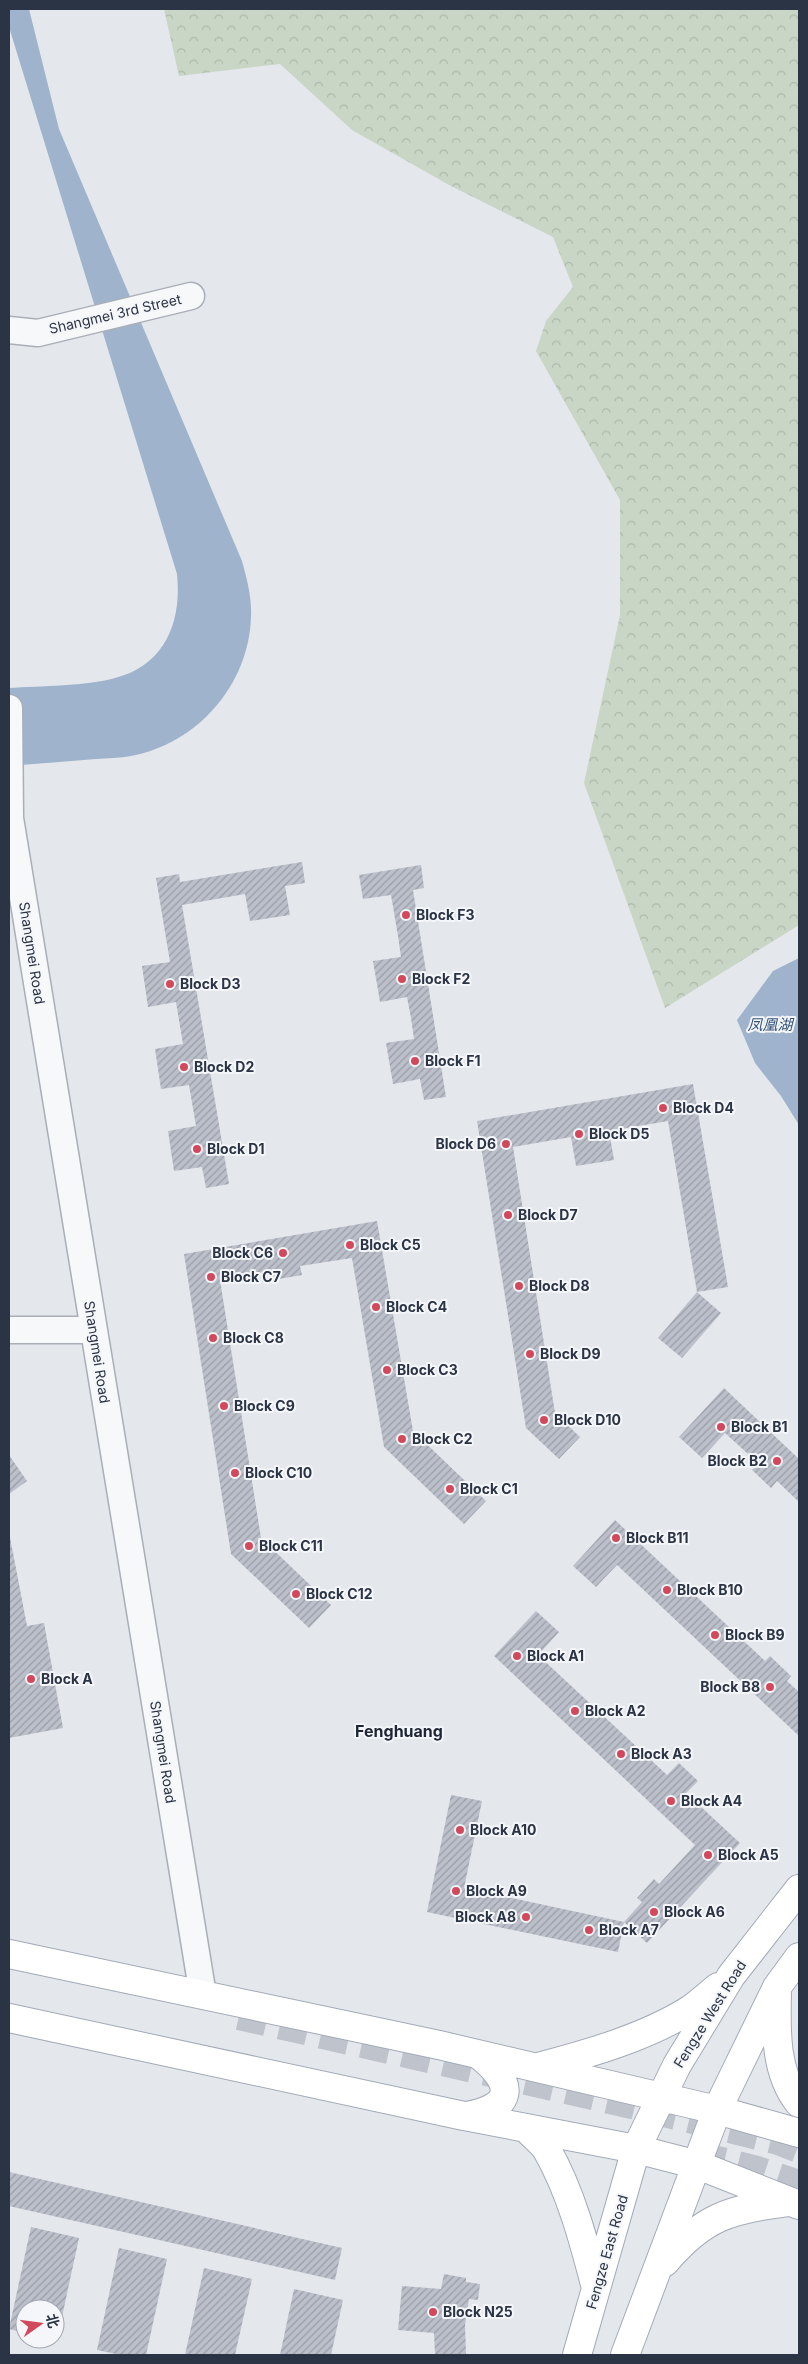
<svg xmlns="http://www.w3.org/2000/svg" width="808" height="2364" font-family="Inter,'Noto Sans SC',sans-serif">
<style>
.forest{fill:url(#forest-crowns)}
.water{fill:#9fb4cc}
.building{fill:url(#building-hatch)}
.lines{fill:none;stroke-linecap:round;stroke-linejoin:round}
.major-tunnel{stroke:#bfc3cb;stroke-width:28;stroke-dasharray:28 14;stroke-linecap:butt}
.minor-casing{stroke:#a9aeb7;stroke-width:29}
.major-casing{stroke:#a3abb8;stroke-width:30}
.minor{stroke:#f7f8fa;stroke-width:26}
.major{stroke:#fff;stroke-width:28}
.poi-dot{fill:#d1495b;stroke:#f4f6f9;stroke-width:2}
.labels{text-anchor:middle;stroke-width:4;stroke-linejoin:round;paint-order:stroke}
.street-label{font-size:14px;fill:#2b3445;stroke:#f4f6f9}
.poi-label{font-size:14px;font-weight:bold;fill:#2b3445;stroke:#f4f6f9;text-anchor:start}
.water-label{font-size:15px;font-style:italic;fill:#34527a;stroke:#f4f6f9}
.quarter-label{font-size:16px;font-weight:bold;fill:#1d2536;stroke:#f4f6f9}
</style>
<defs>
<pattern id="forest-crowns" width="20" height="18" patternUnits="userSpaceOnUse" patternTransform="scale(1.25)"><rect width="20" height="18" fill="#c9d6c5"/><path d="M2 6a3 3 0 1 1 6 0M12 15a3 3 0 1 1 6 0" fill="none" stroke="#adb8ab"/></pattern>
<pattern id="building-hatch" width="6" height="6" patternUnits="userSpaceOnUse" patternTransform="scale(1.25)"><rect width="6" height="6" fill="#bbc0ca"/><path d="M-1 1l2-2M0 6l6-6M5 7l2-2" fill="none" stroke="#989da6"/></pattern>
</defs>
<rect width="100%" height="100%" fill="#e4e7ec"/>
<path class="forest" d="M164 9H799V925L665 1008 584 783 620 615V500L536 351 546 321 573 287 553 237 449 185 352 130 280 64 179 76Z"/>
<path class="water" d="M9 9H29L59 129 242 561C247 579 252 598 251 617 249 685 197 744 131 756 120 758 108 758 96 759 67 761 38 764 9 766V688C40 686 86 686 115 678 165 665 182 622 177 574L9 27Z
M799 958V1125L781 1096 755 1063 737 1020 773 971Z"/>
<path class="building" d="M302 862 305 883 285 886 290 915 250 921 245 894 182 905 229 1184 206 1188 202 1167 174 1171 168 1131 196 1126 189 1085 161 1089 155 1049 183 1044 176 1002 148 1007 142 966 170 962 156 878 179 874 180 882Z
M421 865 424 888 413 890 446 1097 424 1100 420 1079 393 1084 386 1043 414 1039 411 1018 407 997 380 1002 373 961 401 957 398 936 391 895 363 899 359 875Z
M693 1084 728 1287 697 1292 668 1121 609 1131 614 1160 576 1166 571 1137 513 1147 555 1413 580 1437 559 1459 526 1428 477 1121Z
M377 1221 413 1431 486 1501 464 1524 384 1447 352 1258 300 1266 302 1275 273 1280 271 1271 220 1280 261 1538 331 1605 309 1628 231 1554 184 1254Z
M697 1292 721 1313 682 1358 658 1338Z
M724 1388 799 1459V1502L777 1481 771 1488 752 1470 758 1463 725 1433 702 1458 679 1437Z
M9 1455 27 1481 9 1494Z
M615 1520 765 1661 770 1656 791 1676 787 1681 799 1692V1736L617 1565 596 1587 573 1566Z
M9 1532 27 1626 44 1623 63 1728 9 1738Z
M536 1611 559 1632 538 1655 667 1775 679 1763 698 1781 686 1793 740 1843 647 1943 624 1922 618 1952 427 1912 451 1795 482 1801 464 1888 624 1922 642 1902 637 1898 654 1879 659 1884 695 1845 494 1656Z
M9 2172 342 2248 335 2280 9 2206Z
M31 2227 79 2238 57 2340 55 2339V2309H25V2333L9 2329Z
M119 2248 167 2259 146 2355H121L97 2350Z
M204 2268 252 2279 235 2355H185Z
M444 2274 466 2278V2282L480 2284 478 2300 469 2299 465 2325 466 2355H435L434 2333 398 2330 402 2286 441 2289Z
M294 2289 343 2300 331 2355H280Z"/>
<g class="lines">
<path class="major-tunnel" d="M239 2016 632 2105 778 2141 799 2149
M697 2155 754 2169 799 2184"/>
<defs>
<path id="minor" d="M9 330 38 333 191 296
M9 708 10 818 203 1995
M9 1330H94"/>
<path id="major" d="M9 1954 439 2045 717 2110 799 2133
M777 1994C776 2031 775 2073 799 2103
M9 2018 464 2116 636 2149 698 2165 799 2205
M538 2067C588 2054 647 2037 691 2009 701 2002 709 1994 718 1987
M466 2116C514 2108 516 2084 479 2055
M526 2128C532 2135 542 2142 547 2150 571 2192 584 2242 596 2288
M665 2262C703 2217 730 2209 788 2202
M577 2355 636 2149 677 2065 731 1976 799 1889
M625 2355 717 2110 777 1987 799 1957"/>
</defs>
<use href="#minor" class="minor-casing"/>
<use href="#major" class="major-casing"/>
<use href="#minor" class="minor"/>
<use href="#major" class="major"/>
</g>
<g class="poi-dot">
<circle cx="406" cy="915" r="5"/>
<circle cx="402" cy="979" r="5"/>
<circle cx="170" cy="984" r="5"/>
<circle cx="415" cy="1061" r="5"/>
<circle cx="184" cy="1067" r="5"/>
<circle cx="663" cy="1108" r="5"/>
<circle cx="579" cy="1134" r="5"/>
<circle cx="506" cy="1144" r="5"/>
<circle cx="197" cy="1149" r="5"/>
<circle cx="508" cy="1215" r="5"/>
<circle cx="350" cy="1245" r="5"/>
<circle cx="283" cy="1253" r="5"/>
<circle cx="211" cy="1277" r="5"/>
<circle cx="519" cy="1286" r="5"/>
<circle cx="376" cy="1307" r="5"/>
<circle cx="213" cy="1338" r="5"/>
<circle cx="530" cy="1354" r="5"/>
<circle cx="387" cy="1370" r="5"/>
<circle cx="224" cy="1406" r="5"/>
<circle cx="544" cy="1420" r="5"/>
<circle cx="721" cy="1427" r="5"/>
<circle cx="402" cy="1439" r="5"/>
<circle cx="777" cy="1461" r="5"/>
<circle cx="235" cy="1473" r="5"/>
<circle cx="450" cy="1489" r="5"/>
<circle cx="616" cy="1538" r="5"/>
<circle cx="249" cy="1546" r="5"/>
<circle cx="667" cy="1590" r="5"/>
<circle cx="296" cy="1594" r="5"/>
<circle cx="715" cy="1635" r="5"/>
<circle cx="517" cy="1656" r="5"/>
<circle cx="31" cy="1679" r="5"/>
<circle cx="770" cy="1687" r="5"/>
<circle cx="575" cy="1711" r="5"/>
<circle cx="621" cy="1754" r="5"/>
<circle cx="671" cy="1801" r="5"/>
<circle cx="460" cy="1830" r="5"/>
<circle cx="708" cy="1855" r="5"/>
<circle cx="456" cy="1891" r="5"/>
<circle cx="654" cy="1912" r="5"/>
<circle cx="526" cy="1917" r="5"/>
<circle cx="589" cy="1930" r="5"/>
<circle cx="433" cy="2312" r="5"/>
</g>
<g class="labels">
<g class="street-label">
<text transform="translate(115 314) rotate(-13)" y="5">Shangmei 3rd Street</text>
<text transform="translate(32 953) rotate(81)" y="5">Shangmei Road</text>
<text transform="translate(97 1352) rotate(81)" y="5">Shangmei Road</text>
<text transform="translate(163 1752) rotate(81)" y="5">Shangmei Road</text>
<text transform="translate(710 2014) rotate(-58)" y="5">Fengze West Road</text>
<text transform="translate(607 2252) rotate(-74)" y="5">Fengze East Road</text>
</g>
<g class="poi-label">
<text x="416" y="920">Block F3</text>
<text x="412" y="984">Block F2</text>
<text x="180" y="989">Block D3</text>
<text x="425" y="1066">Block F1</text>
<text x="194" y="1072">Block D2</text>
<text x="673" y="1113">Block D4</text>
<text x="589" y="1139">Block D5</text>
<text x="496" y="1149" text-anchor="end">Block D6</text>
<text x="207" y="1154">Block D1</text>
<text x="518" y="1220">Block D7</text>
<text x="360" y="1250">Block C5</text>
<text x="273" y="1258" text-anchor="end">Block C6</text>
<text x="221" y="1282">Block C7</text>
<text x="529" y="1291">Block D8</text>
<text x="386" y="1312">Block C4</text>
<text x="223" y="1343">Block C8</text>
<text x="540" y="1359">Block D9</text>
<text x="397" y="1375">Block C3</text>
<text x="234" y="1411">Block C9</text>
<text x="554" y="1425">Block D10</text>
<text x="731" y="1432">Block B1</text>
<text x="412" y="1444">Block C2</text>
<text x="767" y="1466" text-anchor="end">Block B2</text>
<text x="245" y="1478">Block C10</text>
<text x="460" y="1494">Block C1</text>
<text x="626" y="1543">Block B11</text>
<text x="259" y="1551">Block C11</text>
<text x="677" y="1595">Block B10</text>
<text x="306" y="1599">Block C12</text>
<text x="725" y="1640">Block B9</text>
<text x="527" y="1661">Block A1</text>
<text x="41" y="1684">Block A</text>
<text x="760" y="1692" text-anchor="end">Block B8</text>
<text x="585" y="1716">Block A2</text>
<text x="631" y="1759">Block A3</text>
<text x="681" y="1806">Block A4</text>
<text x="470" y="1835">Block A10</text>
<text x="718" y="1860">Block A5</text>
<text x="466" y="1896">Block A9</text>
<text x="664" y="1917">Block A6</text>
<text x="516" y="1922" text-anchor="end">Block A8</text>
<text x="599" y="1935">Block A7</text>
<text x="443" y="2317">Block N25</text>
</g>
<g class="water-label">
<text x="770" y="1030">凤凰湖</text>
</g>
<g class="quarter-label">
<text x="399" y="1737">Fenghuang</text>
</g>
</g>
<rect width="808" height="2364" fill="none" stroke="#2b3445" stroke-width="20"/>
<g transform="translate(40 2324) rotate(76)"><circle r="24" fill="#f4f6f9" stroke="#a4a8b1"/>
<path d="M0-4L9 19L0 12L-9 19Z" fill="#d1495b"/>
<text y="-8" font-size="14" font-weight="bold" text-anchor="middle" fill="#2b3445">北</text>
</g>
</svg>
